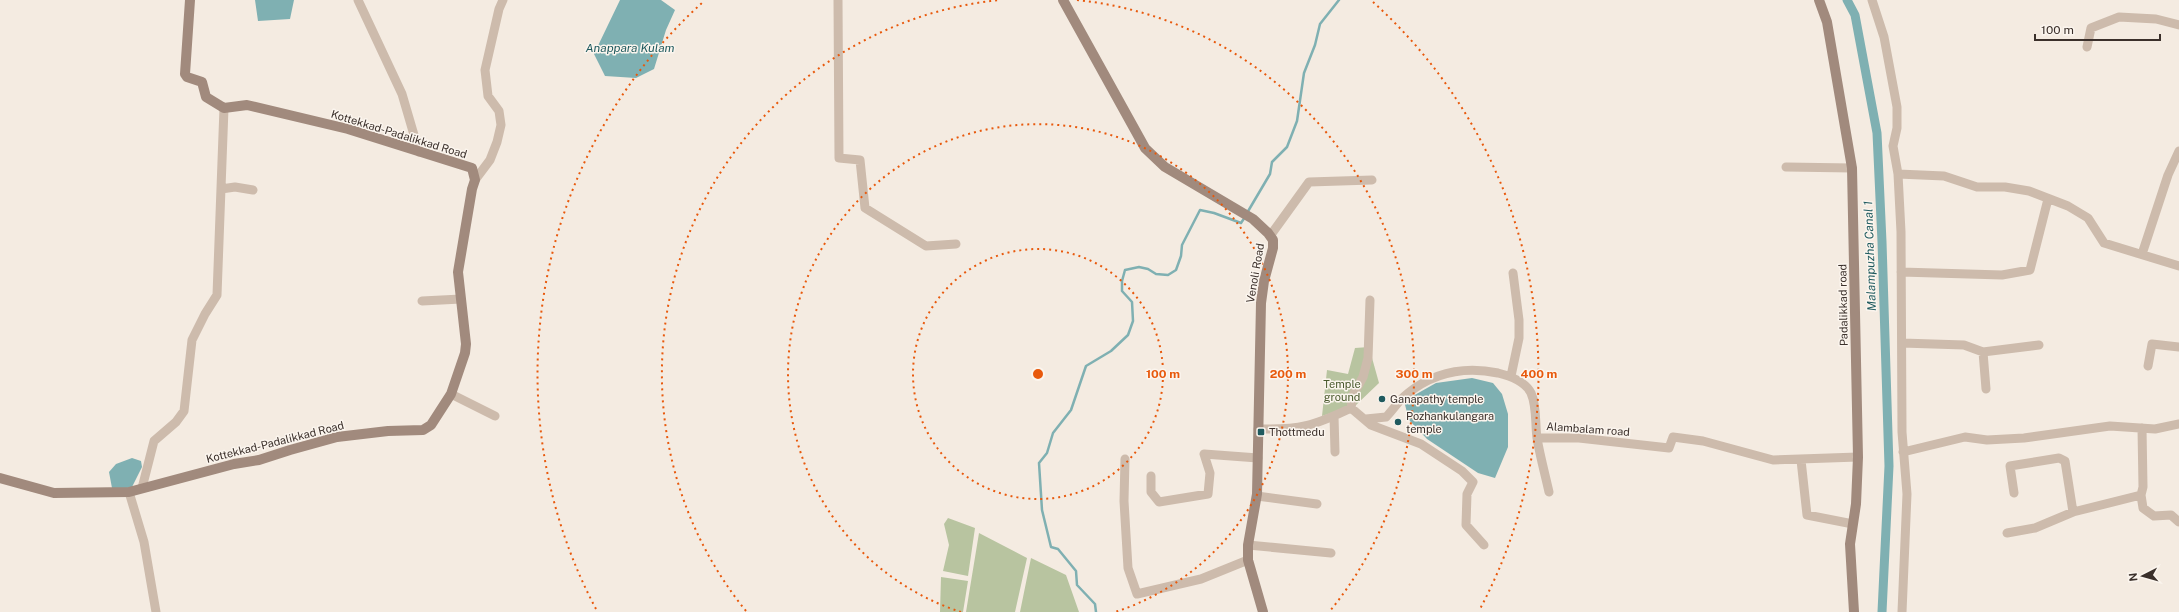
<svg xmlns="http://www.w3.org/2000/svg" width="2179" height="612" font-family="'Public Sans',sans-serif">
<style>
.green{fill:#b8c4a0}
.water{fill:#7fb0b2}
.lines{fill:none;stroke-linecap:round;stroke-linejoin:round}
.stream{stroke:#7fb0b2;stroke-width:2.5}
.canal{stroke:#7fb0b2;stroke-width:9}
.street{stroke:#cdbbac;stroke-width:9}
.secondary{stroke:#a18a7d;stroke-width:10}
.ring{fill:none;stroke:#e8590c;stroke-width:2;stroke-dasharray:2 4}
.poi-dot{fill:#1f5a5e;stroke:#fbf5ee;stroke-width:1.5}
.labels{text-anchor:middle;stroke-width:3;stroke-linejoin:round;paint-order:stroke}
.street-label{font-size:11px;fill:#3b302b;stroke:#fbf5ee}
.park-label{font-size:11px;fill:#4a5a2e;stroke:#fbf5ee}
.poi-label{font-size:11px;fill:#3b302b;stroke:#fbf5ee;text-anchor:start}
.water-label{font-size:12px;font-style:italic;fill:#1f5a5e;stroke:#fbf5ee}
.centre{fill:#e8590c;stroke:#fbf5ee;stroke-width:2}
.ring-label{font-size:12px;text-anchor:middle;font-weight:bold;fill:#e8590c;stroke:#fbf5ee;stroke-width:3;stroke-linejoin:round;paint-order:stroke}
</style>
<rect width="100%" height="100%" fill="#f4ebe1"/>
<path class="green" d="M1369 347 1379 383 1356 405 1322 416 1327 370 1348 374 1355 348Z
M948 518 975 528 968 576 943 571 949 545 944 524Z
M979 533 1027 558 1015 612H966Z
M1031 558 1066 575 1079 612H1020Z
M941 577 968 581 963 612H940Z"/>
<path class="water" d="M255 0H294L290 19 258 21Z
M620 0H661L675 10 666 30 654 69 636 78 605 76 594 54Z
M1472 378 1493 383 1502 394 1508 414V447L1495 478 1478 473 1427 439 1409 420 1404 401 1436 383Z
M132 458 141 461 142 467 131 489 112 488 109 472 116 464Z"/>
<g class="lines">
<path class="stream" d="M1247 213 1270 174 1272 162 1287 147 1297 121 1304 73 1315 45 1320 24 1339 0
M1096 612 1095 604 1077 585 1076 571 1058 549 1051 547 1042 510 1039 463 1047 453 1053 433 1071 410 1086 366 1111 351 1128 335 1133 321 1132 302 1122 291V281L1125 270 1139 267 1148 269 1156 274 1168 275 1176 270 1181 256 1182 245 1200 210 1214 213 1241 223 1245 217"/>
<path class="canal" d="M1847 0 1855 15 1877 133 1882 242 1889 466 1882 612"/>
<path class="street" d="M358 0 402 94 419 152
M838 0 839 158 860 160 865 208 926 246 956 244
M1872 0 1884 37 1897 107V128L1893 146 1898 174 1901 232 1902 432 1907 494 1902 612
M2087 47 2091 28 2119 17 2156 19 2179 25
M1786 167 1852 168
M1898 174 1944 176 1977 187H2005L2029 191 2068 206 2088 218 2104 243 2179 266
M475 180 490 160 497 142 501 125 499 111 488 96 485 70 499 9 503 0
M221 189 235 187 253 190
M1270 236 1309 182 1372 180
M2142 254 2168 175 2179 151
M1901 272 2002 275 2030 270 2048 199
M422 301 461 299
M1902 343 1964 345 1983 352 2039 345
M1983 352 1986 389
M2148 366 2152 344 2179 347
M1511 376 1519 338V320L1513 273
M451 394 495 416
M1351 408 1353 395 1363 377 1368 358 1370 300
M1334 416 1335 452
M1366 419 1386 417C1393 410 1399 400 1407 394 1434 372 1464 366 1498 373 1510 376 1525 381 1531 393 1537 406 1535 424 1537 438 1540 456 1545 474 1549 492
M2142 428 2143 487 2141 495 2143 508 2154 516 2171 515 2179 522
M1258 429C1299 430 1314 426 1351 408L1371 425 1421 444 1462 471 1473 482 1467 494 1466 525 1484 545
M1537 438H1579L1669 448 1673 437 1703 441 1773 460 1858 457
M1903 452 1965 437 1987 440 2024 438 2110 426 2155 429 2179 424
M1125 459 1124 501 1128 568 1137 594 1201 579 1248 560
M1801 460 1807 515 1853 524
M1151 476V492L1159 502 1208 494 1210 473 1204 454 1258 458
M142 488 154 441 176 422 184 411 192 340 205 314 217 295 224 108
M129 492 144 542 156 612
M2014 493 2010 466 2059 458 2065 461 2073 512
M1257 496 1317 504
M2007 533 2035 528 2073 512 2141 495
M1248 545 1331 553"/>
<path class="secondary" d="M1063 0 1145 148 1165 167 1253 219 1268 233 1273 240V248L1264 281 1261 303 1257 494 1248 545V560L1263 612
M1819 0 1827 22 1852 168 1858 457 1856 504 1850 544 1854 612
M0 478 54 493 129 492 234 464 259 460 290 450 337 437 388 431 423 430 431 425 451 394 465 353 466 344 458 272 472 189 475 180 472 168 348 129 247 105 224 108 206 97 202 82 187 77 185 74 190 0"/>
</g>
<g class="ring">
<circle cx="1038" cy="374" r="125"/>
<path d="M961 612A250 250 0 1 1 1115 612"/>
<path d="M746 611A376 376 0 0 1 999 0M1077 0A376 376 0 0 1 1330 611"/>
<path d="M596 609A501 501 0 0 1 703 2M1373 2A501 501 0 0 1 1480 609"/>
</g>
<g class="poi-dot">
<circle cx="1382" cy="399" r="4"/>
<circle cx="1398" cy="422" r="4"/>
<rect x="1257" y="428" width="8" height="8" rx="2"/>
</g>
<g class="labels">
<g class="street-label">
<text transform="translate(399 134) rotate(17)" y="4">Kottekkad-Padalikkad Road</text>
<text transform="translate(1255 273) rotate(-80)" y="4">Venoli Road</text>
<text transform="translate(1843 305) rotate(-91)" y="4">Padalikkad road</text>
<text transform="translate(1588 429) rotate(4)" y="4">Alambalam road</text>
<text transform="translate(275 442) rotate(-14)" y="4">Kottekkad-Padalikkad Road</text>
</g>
<g class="park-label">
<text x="1342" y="388">Temple<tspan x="1342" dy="13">ground</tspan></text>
</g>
<g class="poi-label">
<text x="1390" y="403">Ganapathy temple</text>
<text x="1406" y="420">Pozhankulangara<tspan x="1406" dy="13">temple</tspan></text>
<text x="1269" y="436">Thottmedu</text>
</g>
<g class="water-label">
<text x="630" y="52">Anappara Kulam</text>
<text transform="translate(1870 256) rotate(-92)" y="4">Malampuzha Canal 1</text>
</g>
</g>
<circle cx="1038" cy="374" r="6" class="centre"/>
<g class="ring-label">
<text x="1163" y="378">100 m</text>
<text x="1288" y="378">200 m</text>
<text x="1414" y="378">300 m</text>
<text x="1539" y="378">400 m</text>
</g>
<g transform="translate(2143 576) rotate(264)" stroke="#fbf5ee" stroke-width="3" paint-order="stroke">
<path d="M0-3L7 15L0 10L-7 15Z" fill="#3b302b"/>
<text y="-6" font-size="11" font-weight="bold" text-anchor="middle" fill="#3b302b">N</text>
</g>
<path d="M2035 34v6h125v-6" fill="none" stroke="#3b302b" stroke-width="2"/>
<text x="2041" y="34" font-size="12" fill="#3b302b" stroke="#fbf5ee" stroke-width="3" paint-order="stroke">100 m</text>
</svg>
